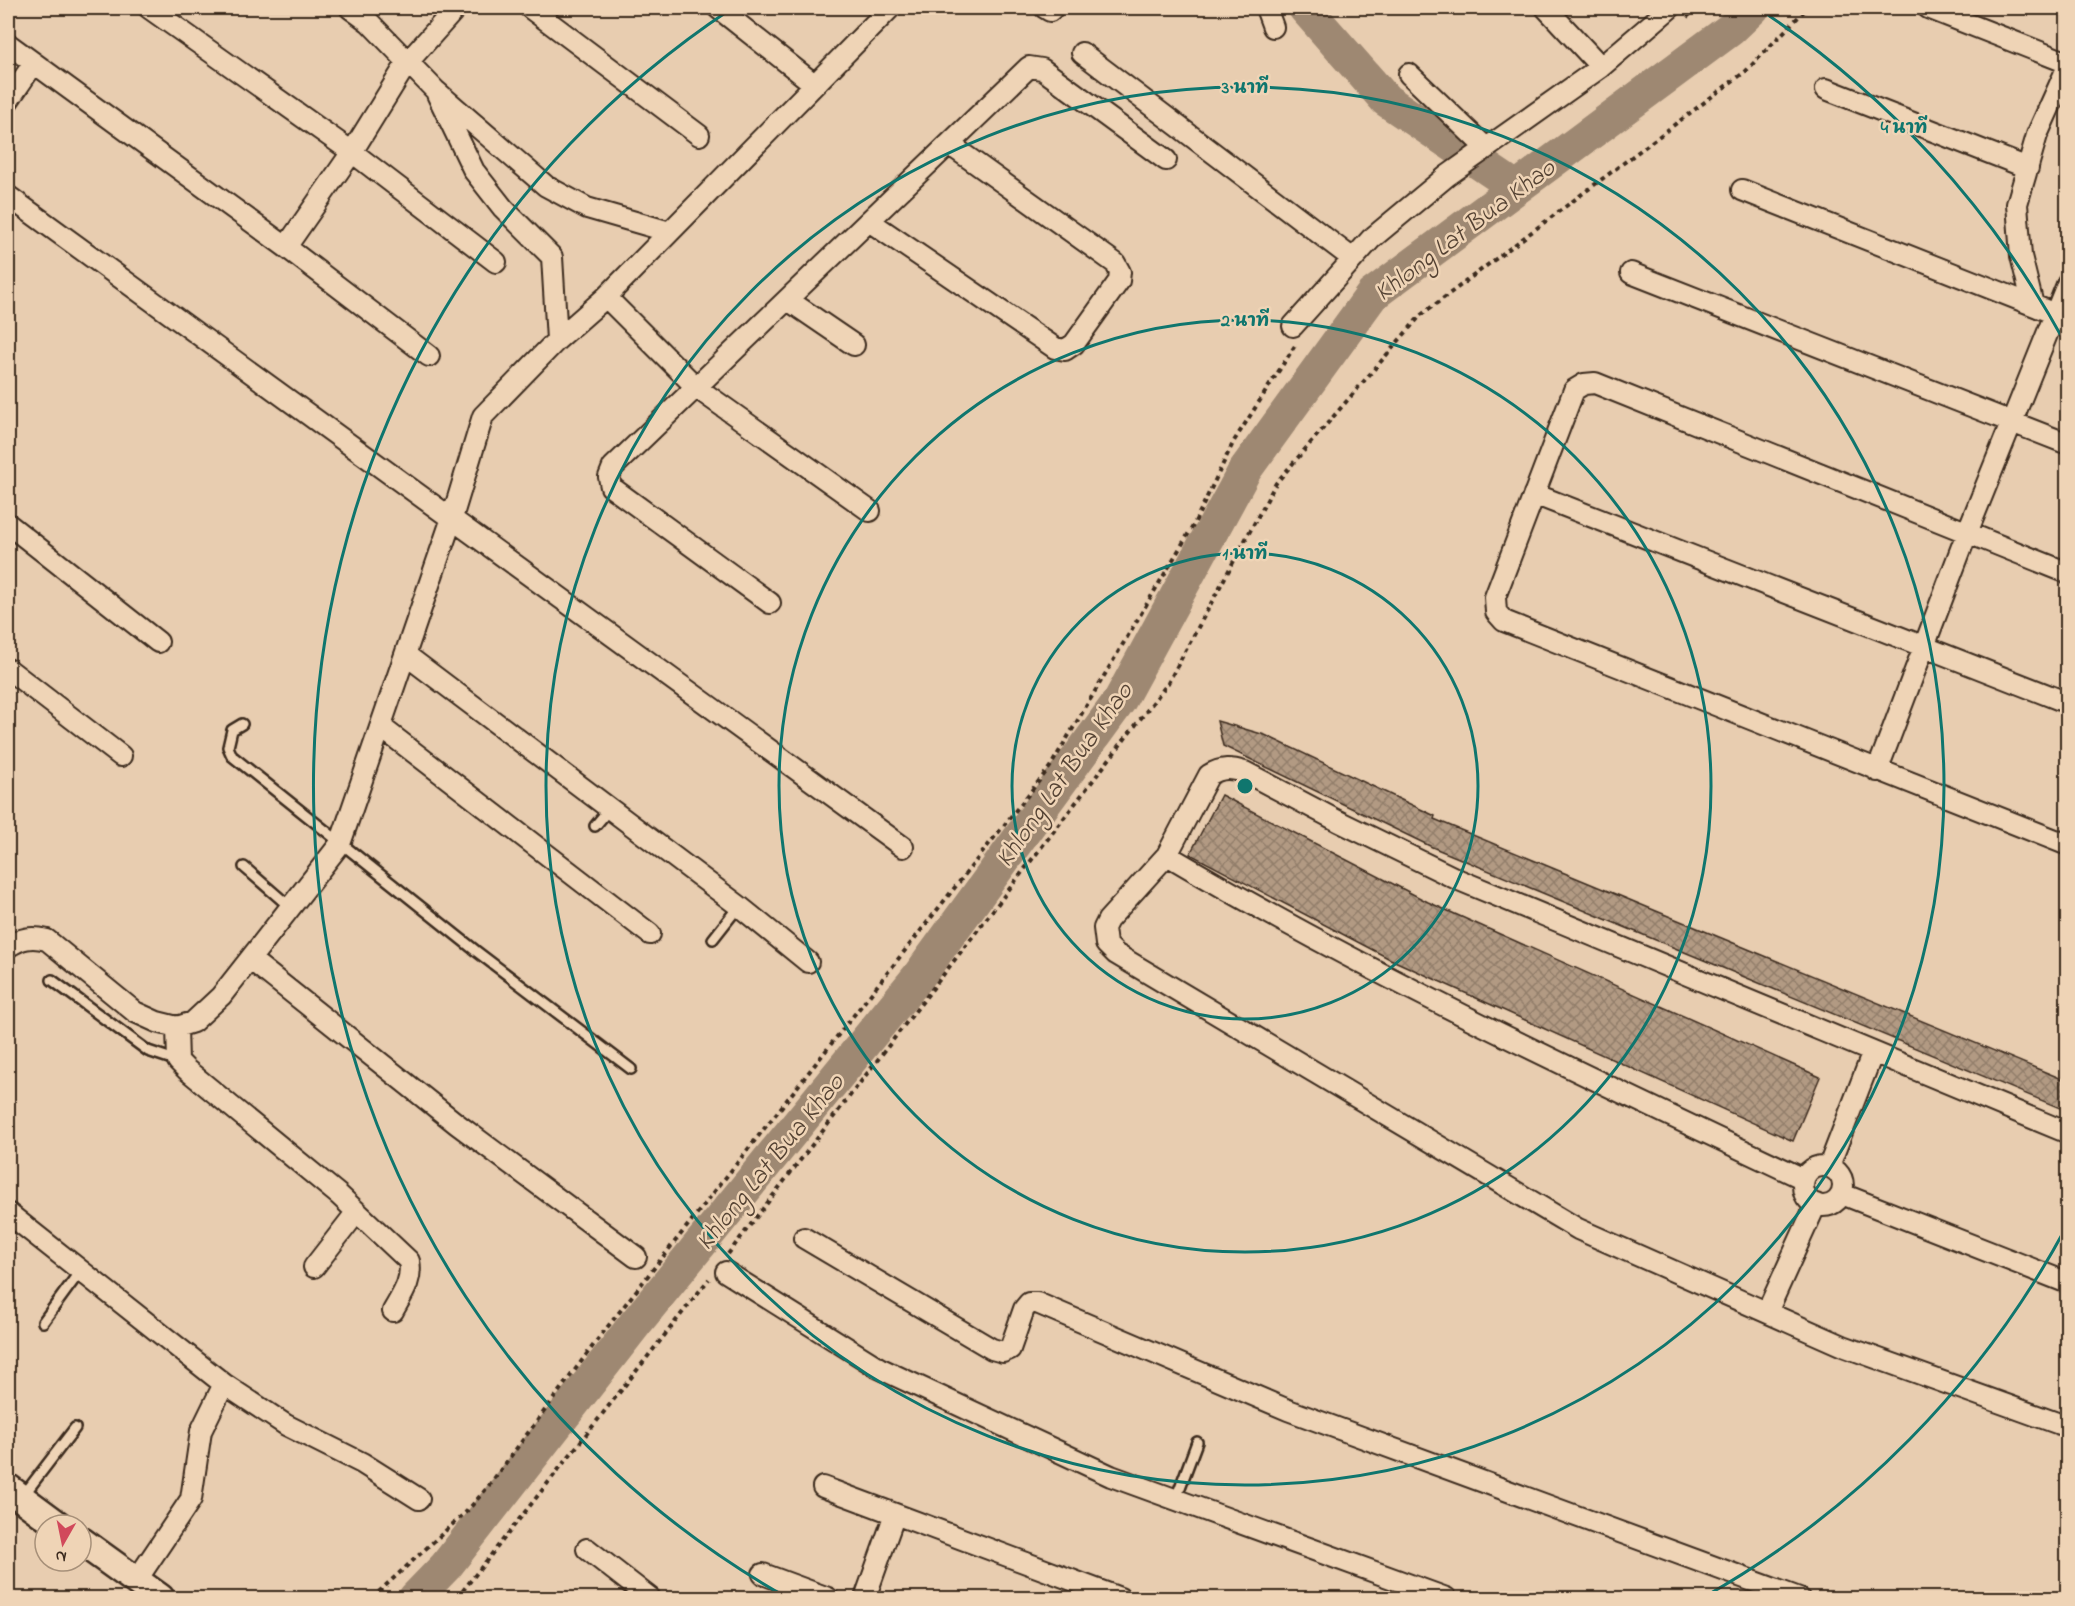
<svg xmlns="http://www.w3.org/2000/svg" width="2075" height="1606" font-family="'Indie Flower','Playpen Sans Thai',sans-serif">
<style>
.lines{fill:none;stroke-linecap:round;stroke-linejoin:round}
.river{stroke:#9e8872;stroke-width:34}
.building{fill:url(#building-cross-hatch);stroke:#3b2a1e;stroke-width:1.5}
.lane-casing{stroke:#3b2a1e;stroke-width:14}
.street-casing{stroke:#3b2a1e;stroke-width:24}
.secondary-casing{stroke:#3b2a1e;stroke-width:32}
.path{stroke:#3b2a1e;stroke-width:4;stroke-dasharray:4.5 4.5;stroke-linecap:butt}
.lane{stroke:#efd4b6;stroke-width:9}
.street{stroke:#efd4b6;stroke-width:20}
.secondary{stroke:#efd4b6;stroke-width:27}
.ring{fill:none;stroke:#0f766e;stroke-width:3}
.labels{text-anchor:middle;stroke-width:5;stroke-linejoin:round;paint-order:stroke}
.water-label{font-size:26px;font-style:italic;fill:#544233;stroke:#efd4b6}
.centre{fill:#0f766e;stroke:#efd4b6;stroke-width:3}
.ring-label{font-size:18px;text-anchor:middle;font-weight:bold;fill:#0f766e;stroke:#efd4b6;stroke-width:5;stroke-linejoin:round;paint-order:stroke}
</style>
<defs>
<pattern id="building-cross-hatch" width="8" height="8" patternUnits="userSpaceOnUse" patternTransform="scale(1.5)"><rect width="8" height="8" fill="#b29a83"/><path d="M0 0l8 8M0 8l8-8" fill="none" stroke="#927e6b"/></pattern>
</defs>
<rect width="100%" height="100%" fill="#e8cdb0"/>
<filter id="ink" filterUnits="userSpaceOnUse"><feTurbulence type="fractalNoise" baseFrequency=".0167" numOctaves="2"/><feDisplacementMap in="SourceGraphic" scale="12" xChannelSelector="R" yChannelSelector="G"/><feConvolveMatrix kernelMatrix="1 2 1 2 8 2 1 2 1" color-interpolation-filters="sRGB"/></filter>
<g filter="url(#ink)">
<g class="lines">
<path class="river" d="M1305 8 1386 100 1515 187
M415 1598 446 1566 635 1324 918 977 1120 700 1245 470 1372 295 1731 29 1753 8"/>
</g>
<path class="building" d="M1217 721 1265 735 1435 816 1434 819 2067 1081V1111L1432 847 1223 746Z
M1221 795 1428 902 1820 1077 1793 1141 1390 959 1190 854Z"/>
<g class="lines">
<defs>
<path id="lane" d="M242 724 232 730 228 747 232 756 476 951 631 1069
M595 826 610 808
M244 867 290 907
M713 939 739 906
M52 980 148 1051 178 1061
M43 1322 81 1270
M23 1496 75 1428
M1175 1501 1197 1442"/>
<path id="street" d="M149 8 352 152 496 262
M350 8 369 22 435 90 546 186 587 208 670 232
M530 8 699 135
M718 8 814 84
M1045 8 1050 11 1053 8
M1266 8 1273 27
M1546 8 1601 67
M1928 8 2068 63
M8 44 286 247 429 356
M1082 53 1353 259
M1409 74 1486 148
M1826 89 2028 168
M437 94 474 171 503 208 552 257 557 340
M8 101 34 63
M1742 190 2068 319
M8 196 903 847
M869 221 1055 348 1065 350 1074 344 1119 281 1120 272 1115 263 949 144
M286 247 352 152 407 63 456 8
M1631 273 2068 444
M606 297 697 388 870 511
M788 300 854 345
M2033 305 2021 256 2017 204 2037 135 2068 66
M1293 326 1371 239 1447 176 1601 67 1670 8
M1534 494 2068 703
M8 524 158 642
M2068 573 1595 383 1584 384 1574 390 1495 597 1496 612 1504 621 2068 845
M770 603 611 487 609 477 613 467 1029 67 1042 69 1166 160
M406 655 739 906 808 962
M8 669 121 756
M381 727 650 934
M1877 771 1967 533 2068 282
M1167 855C1373 977 1588 1077 1804 1179
M8 947C21 938 31 936 47 940L135 1012 157 1022 177 1027 193 1022 221 996 340 844 452 518 483 416 557 340 606 297 890 8
M250 959 457 1124 636 1257
M177 1027 178 1061 187 1070 339 1195 409 1261C413 1280 402 1295 393 1311
M2068 1133 1459 880 1338 821 1245 772C1231 768 1222 767 1209 775L1167 855 1108 920 1104 928 1106 944 1116 954 1578 1229 1843 1346 2068 1427
M1829 1166 1873 1052
M1803 1186a20 20 0 1 1 40 0a20 20 0 1 1-40 0Z
M1842 1194 2068 1283
M8 1213 224 1384 286 1425 362 1463 419 1499
M804 1238 992 1349 1003 1352 1010 1349 1024 1309 1029 1303H1037L1288 1410 1799 1598
M314 1267 356 1213
M726 1272 879 1368 1111 1476 1446 1598
M1767 1312 1816 1204
M823 1487 1120 1598
M587 1549 650 1598
M763 1574 828 1598
M136 1581 191 1499 201 1431 224 1384
M865 1598 895 1514"/>
<path id="secondary" d="M8 1488 58 1525
M81 1541 160 1598"/>
</defs>
<use href="#lane" class="lane-casing"/>
<use href="#street" class="street-casing"/>
<use href="#secondary" class="secondary-casing"/>
<path class="path" d="M1687 17 1697 8
M728 1254 1168 683 1276 483 1421 315 1746 71 1807 8
M372 1598 467 1511 487 1488 598 1339 1050 767 1193 526 1234 441 1296 344
M457 1598 709 1279"/>
<use href="#lane" class="lane"/>
<use href="#street" class="street"/>
<use href="#secondary" class="secondary"/>
</g>
</g>
<g class="ring">
<circle cx="1245" cy="786" r="233"/>
<circle cx="1245" cy="786" r="466"/>
<circle cx="1245" cy="786" r="699"/>
<path d="M2064 1231A932 932 0 0 1 1704 1597M786 1597A932 932 0 0 1 731 9M1759 9A932 932 0 0 1 2064 341"/>
</g>
<g class="labels">
<g class="water-label">
<text transform="translate(1464 229) rotate(-37)" y="9">Khlong Lat Bua Khao</text>
<text transform="translate(1063 774) rotate(-55)" y="9">Khlong Lat Bua Khao</text>
<text transform="translate(769 1161) rotate(-51)" y="9">Khlong Lat Bua Khao</text>
</g>
</g>
<circle cx="1245" cy="786" r="9" class="centre"/>
<g class="ring-label">
<text x="1245" y="93">3 นาที</text>
<text x="1904" y="133">4 นาที</text>
<text x="1245" y="326">2 นาที</text>
<text x="1245" y="559">1 นาที</text>
</g>
<rect width="2075" height="1606" fill="none" stroke="#efd4b6" stroke-width="30"/>
<rect x="15" y="15" width="2045" height="1576" fill="none" stroke="#3b2a1e" stroke-width="2" filter="url(#ink)"/>
<g transform="translate(63 1543) rotate(189)"><circle r="28" fill="#efd4b6" stroke="#a79079" stroke-width="1.5"/>
<path d="M0-4.5L10 22L0 15L-10 22Z" fill="#d1495b"/>
<text y="-9" font-size="16" font-weight="bold" text-anchor="middle" fill="#3b2a1e">N</text>
</g>
</svg>
